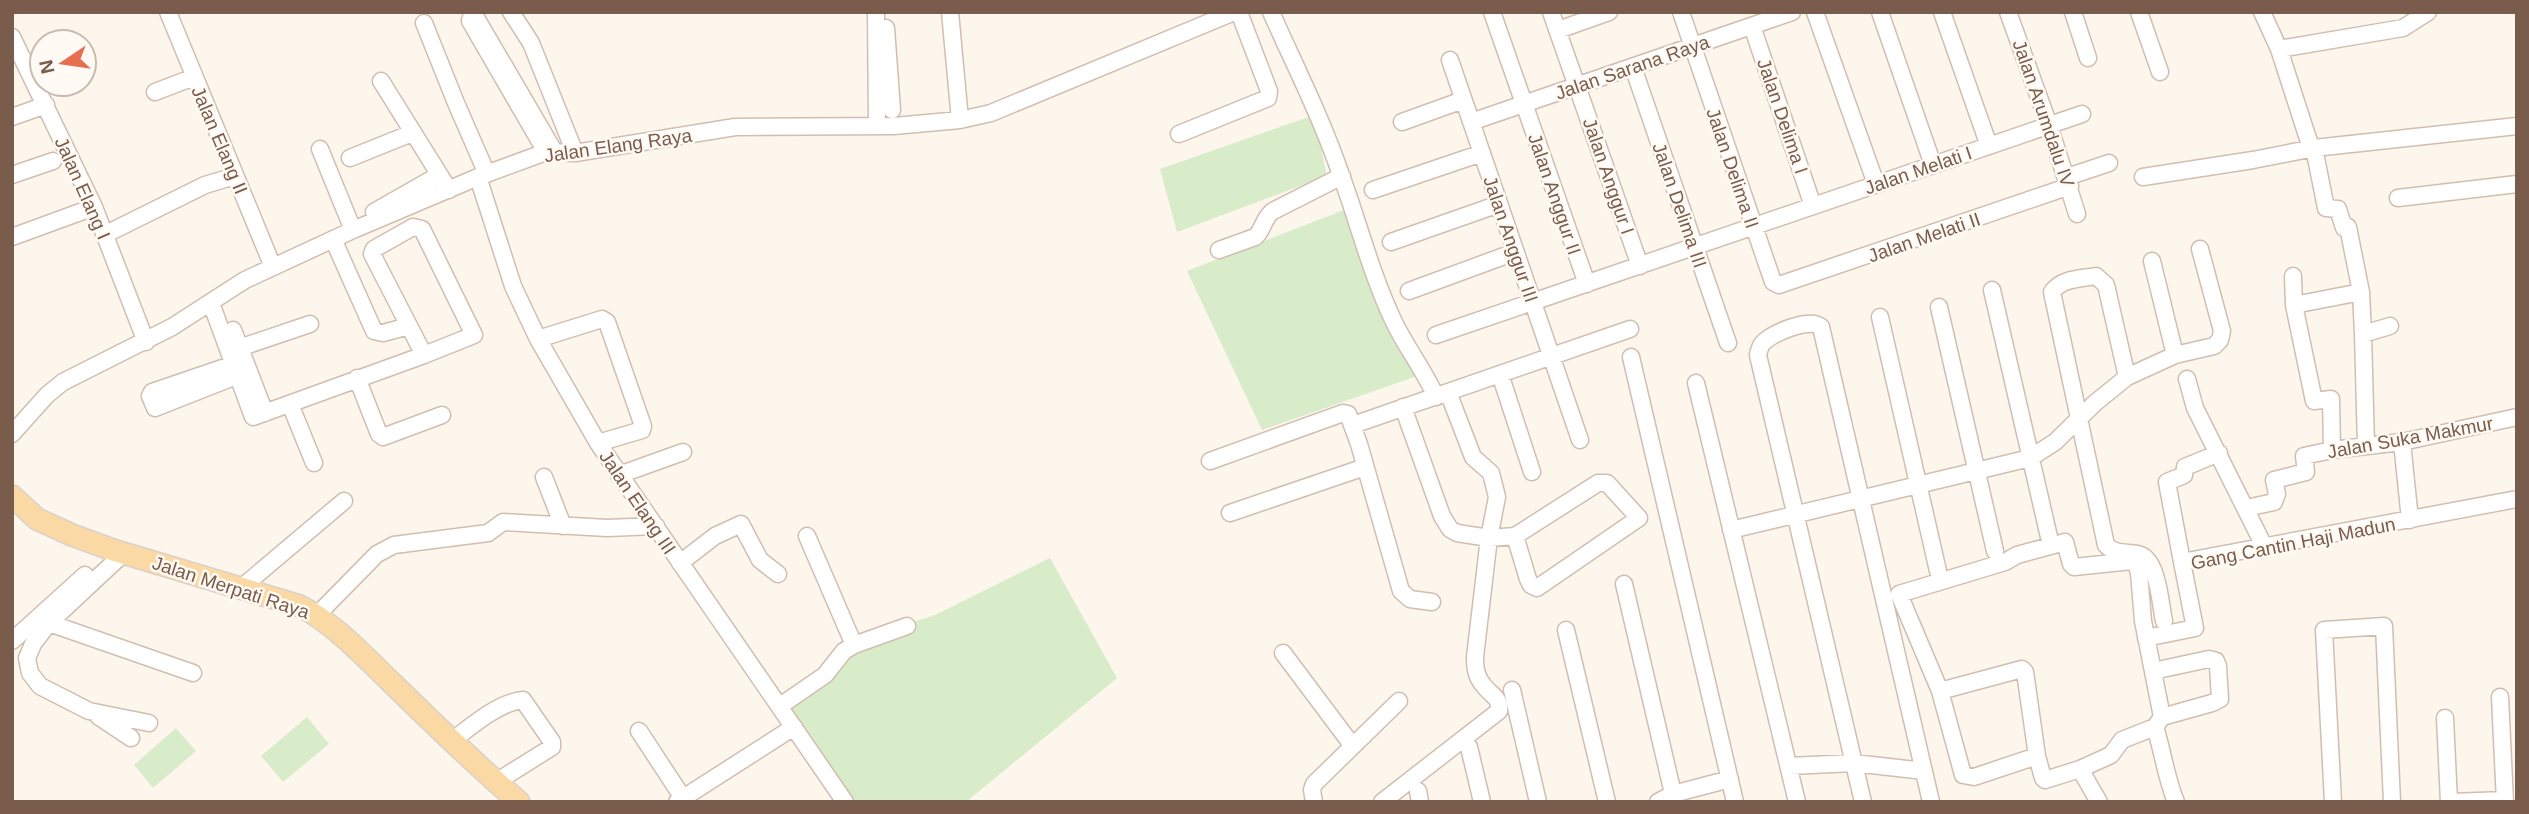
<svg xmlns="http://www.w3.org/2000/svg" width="2529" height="814" font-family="Helvetica,sans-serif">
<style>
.green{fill:#d8ecc9}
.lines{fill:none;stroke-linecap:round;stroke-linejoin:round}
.minor-casing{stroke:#d1beb0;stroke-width:19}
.major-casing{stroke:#dad1cd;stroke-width:24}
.minor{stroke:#fff;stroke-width:16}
.major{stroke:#fbd9a5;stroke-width:21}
.labels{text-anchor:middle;stroke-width:5;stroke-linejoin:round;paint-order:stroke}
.street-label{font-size:19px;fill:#7a5c4d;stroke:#fffaf3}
</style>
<rect width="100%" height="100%" fill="#fdf6ec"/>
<path class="green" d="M1314 115 1327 176 1177 232 1160 169Z
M1354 206 1395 311 1426 373 1262 430 1187 271Z
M1050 558 1117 678 966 802H843L783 707 816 680 840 645 935 615Z
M307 717 329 744 283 782 261 756Z
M176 728 196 751 153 788 134 765Z"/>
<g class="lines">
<defs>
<path id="minor" d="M168 12 273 267
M511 12 531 43 575 153
M876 12 877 126
M950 12 960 120
M1271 12C1295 66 1322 119 1341 175 1359 224 1371 274 1394 322 1406 347 1424 370 1436 397
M1492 12 1587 284
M1551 12 1640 266
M1681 12 1773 282 1779 285 2070 186
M1815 12 1876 184
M1880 12 1933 165
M1942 12 1989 146
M2008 12 2049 125 2077 214
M2073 12 2088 58
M2139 12 2160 72
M2262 12 2279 49 2311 148
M424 23 456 103 487 174
M1752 26 1813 206
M886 28 892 110
M1558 30 1609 12
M12 37 94 207 146 342
M2279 49 2403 28 2428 12
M1450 60 1580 440
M1633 67 1728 343
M381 81 449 190
M155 92 194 77
M12 117 46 105
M1402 122 1463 100
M1471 122 1792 12
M1179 134 1268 98 1269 91 1239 12
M2314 148 2326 208 2338 209 2344 228 2348 227 2361 292 2363 334
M320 149 353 230
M546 152 470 21 471 17 475 16 554 151
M350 158 412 133
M12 175 53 161
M478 177 513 286 538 339 598 443 845 802
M2067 177 2109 163
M2143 177 2253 160 2314 148 2517 126
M1373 190 1482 153
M2398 198 2517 184
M374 212 439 175
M104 235 205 185 235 176
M12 237 94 207
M333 239 374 331 383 333 409 326
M1391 242 1499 204
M1219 250 1255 237C1263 231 1263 218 1273 211L1342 176
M2152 261 2175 355
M2293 276 2294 305 2314 401 2331 399 2332 450
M1992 290 2049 537
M1409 291 1515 252
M211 303 253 417 424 355 474 335 422 229 413 227 374 249 372 254 424 355
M2294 305 2361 292
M1939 307 1995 551
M1880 317 1938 571
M233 330 265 413
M1436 335 2082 114
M538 339 602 319 607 322 643 426 642 430 598 443
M233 350 310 324
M1631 357 1735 802
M234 364 152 392 150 396 155 408 249 371
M1500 374 1532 472
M2127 377 2106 285 2096 276C2080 279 2062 278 2052 292L2106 545C2115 554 2124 552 2137 554 2158 557 2160 602 2164 621
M357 378 379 434 383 437 442 415
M2187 379 2195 408 2264 546
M1696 383 1797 802
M290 404 314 463
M1403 407 1442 516 1450 529 1457 533 1489 538 1515 536 1598 483H1607L1639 518 1537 588 1531 585 1528 579 1515 536
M1353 425 1630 329
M12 434 47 395 63 382 172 327 245 280 353 230 478 177 546 152 575 153 735 127 894 126 960 120 991 113 1234 12
M2402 442 2410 520
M2366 446 2363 334 2390 326
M1210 461 1343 413 1348 414 1359 444 1401 591 1410 599 1432 602
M619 475 683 452
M544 477 563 526
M2246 508 2274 502 2277 494 2274 480 2306 472 2304 456 2332 450 2402 442 2517 417
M1230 513 1365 467
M1731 530 2030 458 2055 442 2095 403 2127 377 2175 355 2214 346 2220 340 2222 331 2200 249
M124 553 49 623 33 644 27 658 30 673 40 686 89 711 149 723
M2182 562 2167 482 2184 475 2185 467 2219 453
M680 563 715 536 741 524 760 560 778 574
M1624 584 1675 802
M241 588 344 501
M317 615 377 554 394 545 488 533 503 522 607 528 656 526
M49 623 193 673
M1566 630 1607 802
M2146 638 2195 628 2182 562 2517 499
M12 641 85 575
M854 645 907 626
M1283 653 1352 745
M2153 671 2209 659 2216 661 2218 666 2220 699 2212 703 2162 717
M1512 690 1538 802
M1940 691 1963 775 1974 777 2037 756
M2500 697 2505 802
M780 706 825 675 844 651 854 645 807 536
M98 716 131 738
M2445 718 2449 802
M2155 727C2163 752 2166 778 2176 802
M639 731 683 798
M452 741C470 727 499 702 523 700L552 742V747L496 782
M1469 747 1482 802
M1789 766 1854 763 1924 771
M2080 769 2045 780 2043 778 2037 756 2025 672 2022 669 1940 691 1899 594 2005 562 2017 555 2065 542 2071 564 2074 567 2132 561 2136 563 2139 573 2143 621 2162 717 2155 727 2122 740 2111 755 2080 769 2099 802
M1418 791 1420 802
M677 802 794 727
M1314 802 1312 790 1314 784 1399 701
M1382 802 1499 711C1501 698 1491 695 1484 686 1476 677 1475 668 1475 657L1489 538 1497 497 1491 473 1473 457 1448 392
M1658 802 1673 794 1730 779
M1863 802 1758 355C1758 353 1761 345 1762 344 1771 333 1810 317 1821 327L1931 802
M2333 802 2324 630 2384 626 2392 802
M2450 802 2505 800"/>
<path id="major" d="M12 496 37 519 72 535 113 550 300 606C336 625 365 657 394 685 435 725 476 765 519 802"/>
</defs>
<use href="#minor" class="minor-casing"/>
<use href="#major" class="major-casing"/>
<use href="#minor" class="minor"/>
<use href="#major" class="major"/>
</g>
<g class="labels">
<g class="street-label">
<text transform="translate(1632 67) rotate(-19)" y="7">Jalan Sarana Raya</text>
<text transform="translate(2044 113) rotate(71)" y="7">Jalan Arumdalu IV</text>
<text transform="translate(1783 116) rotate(71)" y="7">Jalan Delima I</text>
<text transform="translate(220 140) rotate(67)" y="7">Jalan Elang II</text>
<text transform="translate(618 145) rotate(-8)" y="7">Jalan Elang Raya</text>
<text transform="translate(1733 168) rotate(71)" y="7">Jalan Delima II</text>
<text transform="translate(1918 170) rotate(-19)" y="7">Jalan Melati I</text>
<text transform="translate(1609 176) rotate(71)" y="7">Jalan Anggur I</text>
<text transform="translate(83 188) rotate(66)" y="7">Jalan Elang I</text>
<text transform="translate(1555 194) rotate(71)" y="7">Jalan Anggur II</text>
<text transform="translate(1680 205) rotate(71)" y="7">Jalan Delima III</text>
<text transform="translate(1924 237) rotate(-19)" y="7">Jalan Melati II</text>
<text transform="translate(1511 239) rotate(71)" y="7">Jalan Anggur III</text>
<text transform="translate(2410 437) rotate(-10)" y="7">Jalan Suka Makmur</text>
<text transform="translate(638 502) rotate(56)" y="7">Jalan Elang III</text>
<text transform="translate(2293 543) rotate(-11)" y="7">Gang Cantin Haji Madun</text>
<text transform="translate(231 587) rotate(18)" y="7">Jalan Merpati Raya</text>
</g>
</g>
<rect width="2529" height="814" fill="none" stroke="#7a5c4d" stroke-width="28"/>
<g transform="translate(63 63) rotate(257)"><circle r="33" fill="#fffaf3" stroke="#cabbb1" stroke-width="2"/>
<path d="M0-5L12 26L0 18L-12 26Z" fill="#e76f51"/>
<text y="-10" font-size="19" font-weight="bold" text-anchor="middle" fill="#7a5c4d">N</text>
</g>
</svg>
